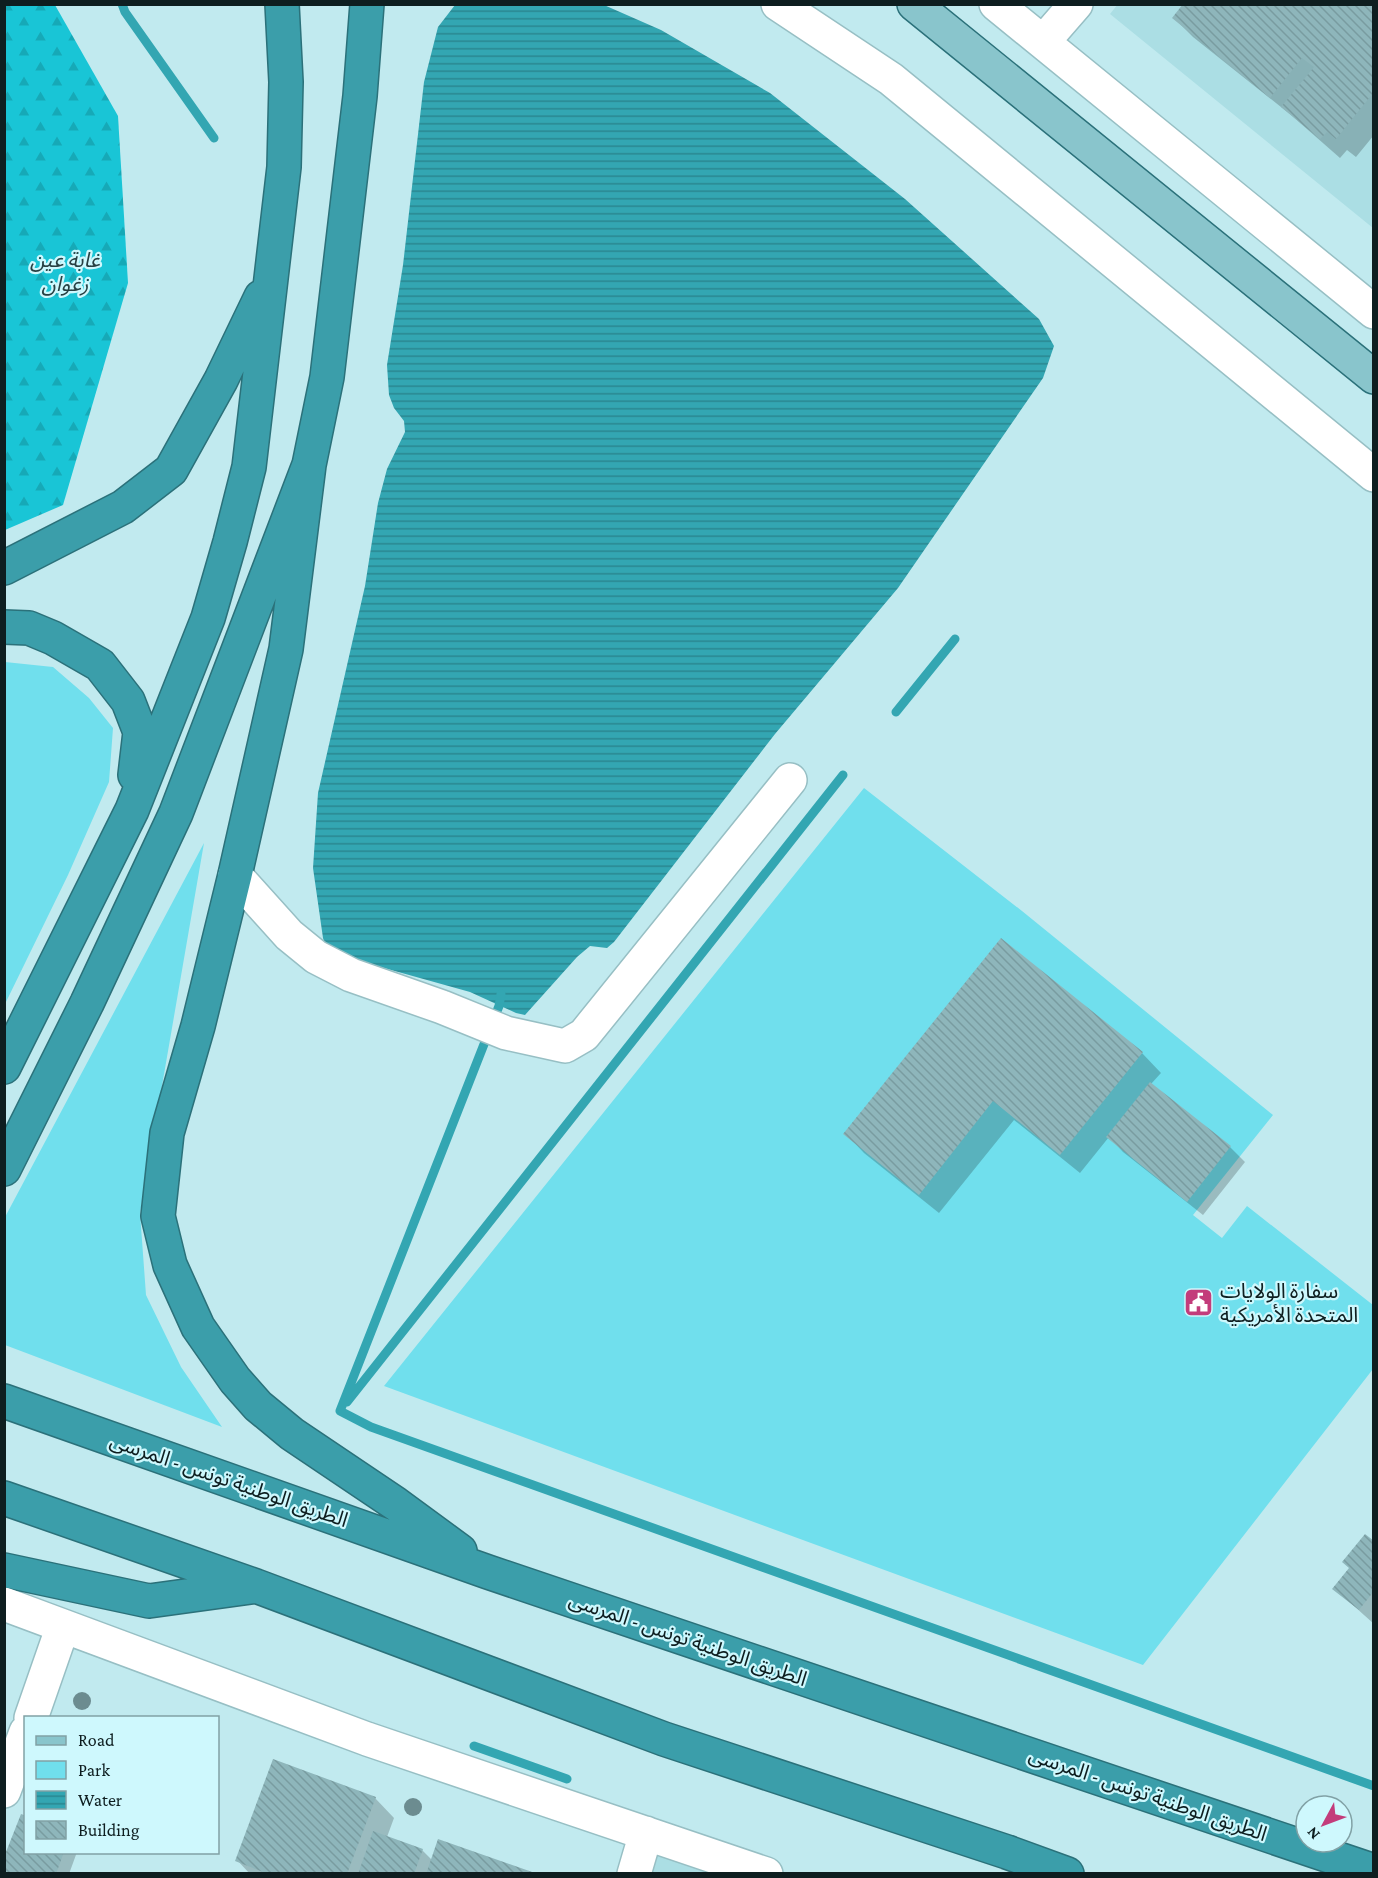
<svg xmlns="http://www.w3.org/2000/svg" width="1378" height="1878" font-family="'Crimson Pro','Noto Sans Arabic',serif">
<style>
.built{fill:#abdee4}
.green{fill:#70dfed}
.forest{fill:url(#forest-firs)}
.water{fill:url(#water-rules)}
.shadow{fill:#0003}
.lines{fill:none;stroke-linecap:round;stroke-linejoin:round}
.stream{stroke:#33a6b2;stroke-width:9}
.building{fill:url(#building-back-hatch)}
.minor-casing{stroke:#97bfc4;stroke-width:36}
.major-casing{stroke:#2b717a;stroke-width:36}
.highway-casing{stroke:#2b717a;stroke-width:36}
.minor{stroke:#fff;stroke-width:33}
.major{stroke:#89c5cc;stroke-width:33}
.highway{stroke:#3b9eaa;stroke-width:33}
.tree{fill:#6c8c90}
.labels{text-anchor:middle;stroke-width:4.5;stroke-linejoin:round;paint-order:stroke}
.park-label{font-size:21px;font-style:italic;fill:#274043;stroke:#cef8fd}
.poi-label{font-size:21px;fill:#0e1e20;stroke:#cef8fd;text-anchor:start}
.street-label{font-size:21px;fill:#0e1e20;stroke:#cef8fd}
</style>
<defs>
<pattern id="forest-firs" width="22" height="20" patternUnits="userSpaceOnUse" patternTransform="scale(1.5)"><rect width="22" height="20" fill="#19c5d6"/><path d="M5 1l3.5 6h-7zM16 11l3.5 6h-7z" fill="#16a9b7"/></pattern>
<pattern id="water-rules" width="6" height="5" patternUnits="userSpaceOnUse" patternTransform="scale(1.5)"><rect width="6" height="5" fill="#33a6b2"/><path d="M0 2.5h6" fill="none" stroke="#2a8790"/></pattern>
<pattern id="building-back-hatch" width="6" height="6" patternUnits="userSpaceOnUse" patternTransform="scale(1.5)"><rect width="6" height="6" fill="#8eb6bb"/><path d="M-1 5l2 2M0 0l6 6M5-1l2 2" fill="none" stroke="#799ca0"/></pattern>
</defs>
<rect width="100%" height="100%" fill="#c1eaef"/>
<path class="built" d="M1118 4 1373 5V228L1110 14Z
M633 1843 734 1874H625Z"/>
<path class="green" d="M5 662 53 667 89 698 113 728 109 782 68 875 5 1004Z
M864 788 1022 911 1273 1115 1193 1215 1222 1238 1247 1206 1373 1305V1369L1143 1665 384 1386Z
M204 843 140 1213 146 1295 181 1367 222 1427 5 1345 4 1219Z"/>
<path class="forest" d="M5 4 55 5 118 116 128 283 63 505 5 530Z"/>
<path class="water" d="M455 5H604L661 30 770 93 905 199 1039 319 1054 346 1043 378 898 588 775 734 614 942 607 948 590 946 577 957 525 1015 516 1013 470 992 341 956 326 948 323 938 313 868 318 793 365 586 378 503 387 469 405 432 404 421 394 408 389 395 387 365 403 265 424 82 438 27Z"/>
<path class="shadow" d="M1374 4V135L1356 157 1347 150 1340 158 1291 115 1193 37 1174 18Z
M1142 1053 1161 1073 1151 1084 1230 1147 1245 1162 1203 1215 1123 1152 1109 1137 1080 1173 1014 1120 939 1213 864 1153 845 1133Z
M1374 1543V1624L1334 1588Z
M375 1798 394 1818 387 1837 422 1850 432 1860 532 1874H250L237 1860Z
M26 1852H77L69 1874H4Z"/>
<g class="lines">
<path class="stream" d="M122 4 125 12 214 138
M896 712 955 639
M347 1402 843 775
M340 1411 499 1006 501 994
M340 1411 371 1427 1374 1786
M474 1746 567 1779"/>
</g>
<path class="building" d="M1183 4H1374V92L1336 139 1327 132 1320 139 1281 107 1314 67 1302 58 1270 98 1172 18Z
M1001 938 1143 1052 1060 1155 993 1101 919 1195 843 1134Z
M1150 1082 1231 1146 1187 1202 1106 1137Z
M1365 1534 1374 1541V1591L1359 1610 1332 1589 1349 1568 1342 1562Z
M273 1759 376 1797 347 1874H268L235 1861Z
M21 1814 26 1816V1852H64L56 1874H4V1857Z
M373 1831 423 1849 414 1874H358Z
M438 1839 535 1873V1874H426Z"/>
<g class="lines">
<defs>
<path id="minor" d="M778 4 891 79 1374 475
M996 4 1374 312
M1043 42 1076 4
M235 875 289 935 316 957 351 975 442 1007 506 1033 565 1046 584 1035 790 780
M4 1604 367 1739 766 1874
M31 1718 63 1626
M4 1791 26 1732
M634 1874 646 1833"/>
<path id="major" d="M914 4 1374 377"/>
<path id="highway" d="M309 465 286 649 235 875 198 1026 167 1133 158 1216 170 1265 198 1327 235 1380 258 1406 292 1434 396 1504 460 1551
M4 568 123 507 171 470 221 380 261 297
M4 627 29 628 53 638 100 665 128 701 140 732 135 775
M4 1067 132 810 208 618 230 542 249 467 284 167 286 82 282 4
M4 1169 87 1003 176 813 309 465 327 377 360 96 367 4
M4 1401 488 1572 1374 1871
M4 1498 256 1586 664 1739 1007 1852 1067 1874
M4 1570 149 1601 251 1587"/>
</defs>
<use href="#minor" class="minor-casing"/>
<use href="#major" class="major-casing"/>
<use href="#highway" class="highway-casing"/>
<use href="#minor" class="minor"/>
<use href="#major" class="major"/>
<use href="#highway" class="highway"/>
</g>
<g class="tree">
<circle cx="82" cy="1701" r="9"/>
<circle cx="413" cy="1807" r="9"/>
</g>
<defs>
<symbol id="civic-square" viewBox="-11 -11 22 22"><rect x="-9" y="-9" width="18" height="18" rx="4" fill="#c33c7b" stroke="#cef8fd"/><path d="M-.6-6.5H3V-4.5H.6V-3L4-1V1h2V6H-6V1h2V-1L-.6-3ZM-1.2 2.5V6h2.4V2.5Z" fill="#fff"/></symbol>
</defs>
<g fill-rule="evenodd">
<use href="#civic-square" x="1182" y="1286" width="33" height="33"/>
</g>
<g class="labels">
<g class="park-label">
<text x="65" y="267">غابة عين<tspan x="65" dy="24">زغوان</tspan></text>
</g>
<g class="poi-label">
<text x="1220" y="1298">سفارة الولايات<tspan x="1220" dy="24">المتحدة الأمريكية</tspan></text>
</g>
<g class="street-label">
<text transform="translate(229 1480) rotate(19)" y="7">الطريق الوطنية تونس - المرسى</text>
<text transform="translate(688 1639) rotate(19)" y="7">الطريق الوطنية تونس - المرسى</text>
<text transform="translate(1148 1794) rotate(19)" y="7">الطريق الوطنية تونس - المرسى</text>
</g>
</g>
<rect width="1378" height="1878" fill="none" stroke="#0e1e20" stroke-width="12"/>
<rect x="24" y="1716" width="195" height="138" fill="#cef8fd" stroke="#81a1a5" stroke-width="1.5"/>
<rect x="36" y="1736" width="30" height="9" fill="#89c5cc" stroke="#81a1a5" stroke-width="1.5"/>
<text x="78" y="1746" font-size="18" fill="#0e1e20">Road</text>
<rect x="36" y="1761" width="30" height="18" fill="#70dfed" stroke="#81a1a5" stroke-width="1.5"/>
<text x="78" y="1776" font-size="18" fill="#0e1e20">Park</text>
<rect x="36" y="1791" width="30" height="18" fill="url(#water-rules)" stroke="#81a1a5" stroke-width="1.5"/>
<text x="78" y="1806" font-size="18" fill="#0e1e20">Water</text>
<rect x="36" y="1821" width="30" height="18" fill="url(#building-back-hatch)" stroke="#81a1a5" stroke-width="1.5"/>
<text x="78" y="1836" font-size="18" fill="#0e1e20">Building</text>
<g transform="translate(1324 1824) rotate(229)"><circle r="28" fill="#cef8fd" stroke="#81a1a5" stroke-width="1.5"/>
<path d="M0-4.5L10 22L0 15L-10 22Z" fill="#c33c7b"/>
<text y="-9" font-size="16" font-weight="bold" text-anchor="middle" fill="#0e1e20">N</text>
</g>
</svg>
